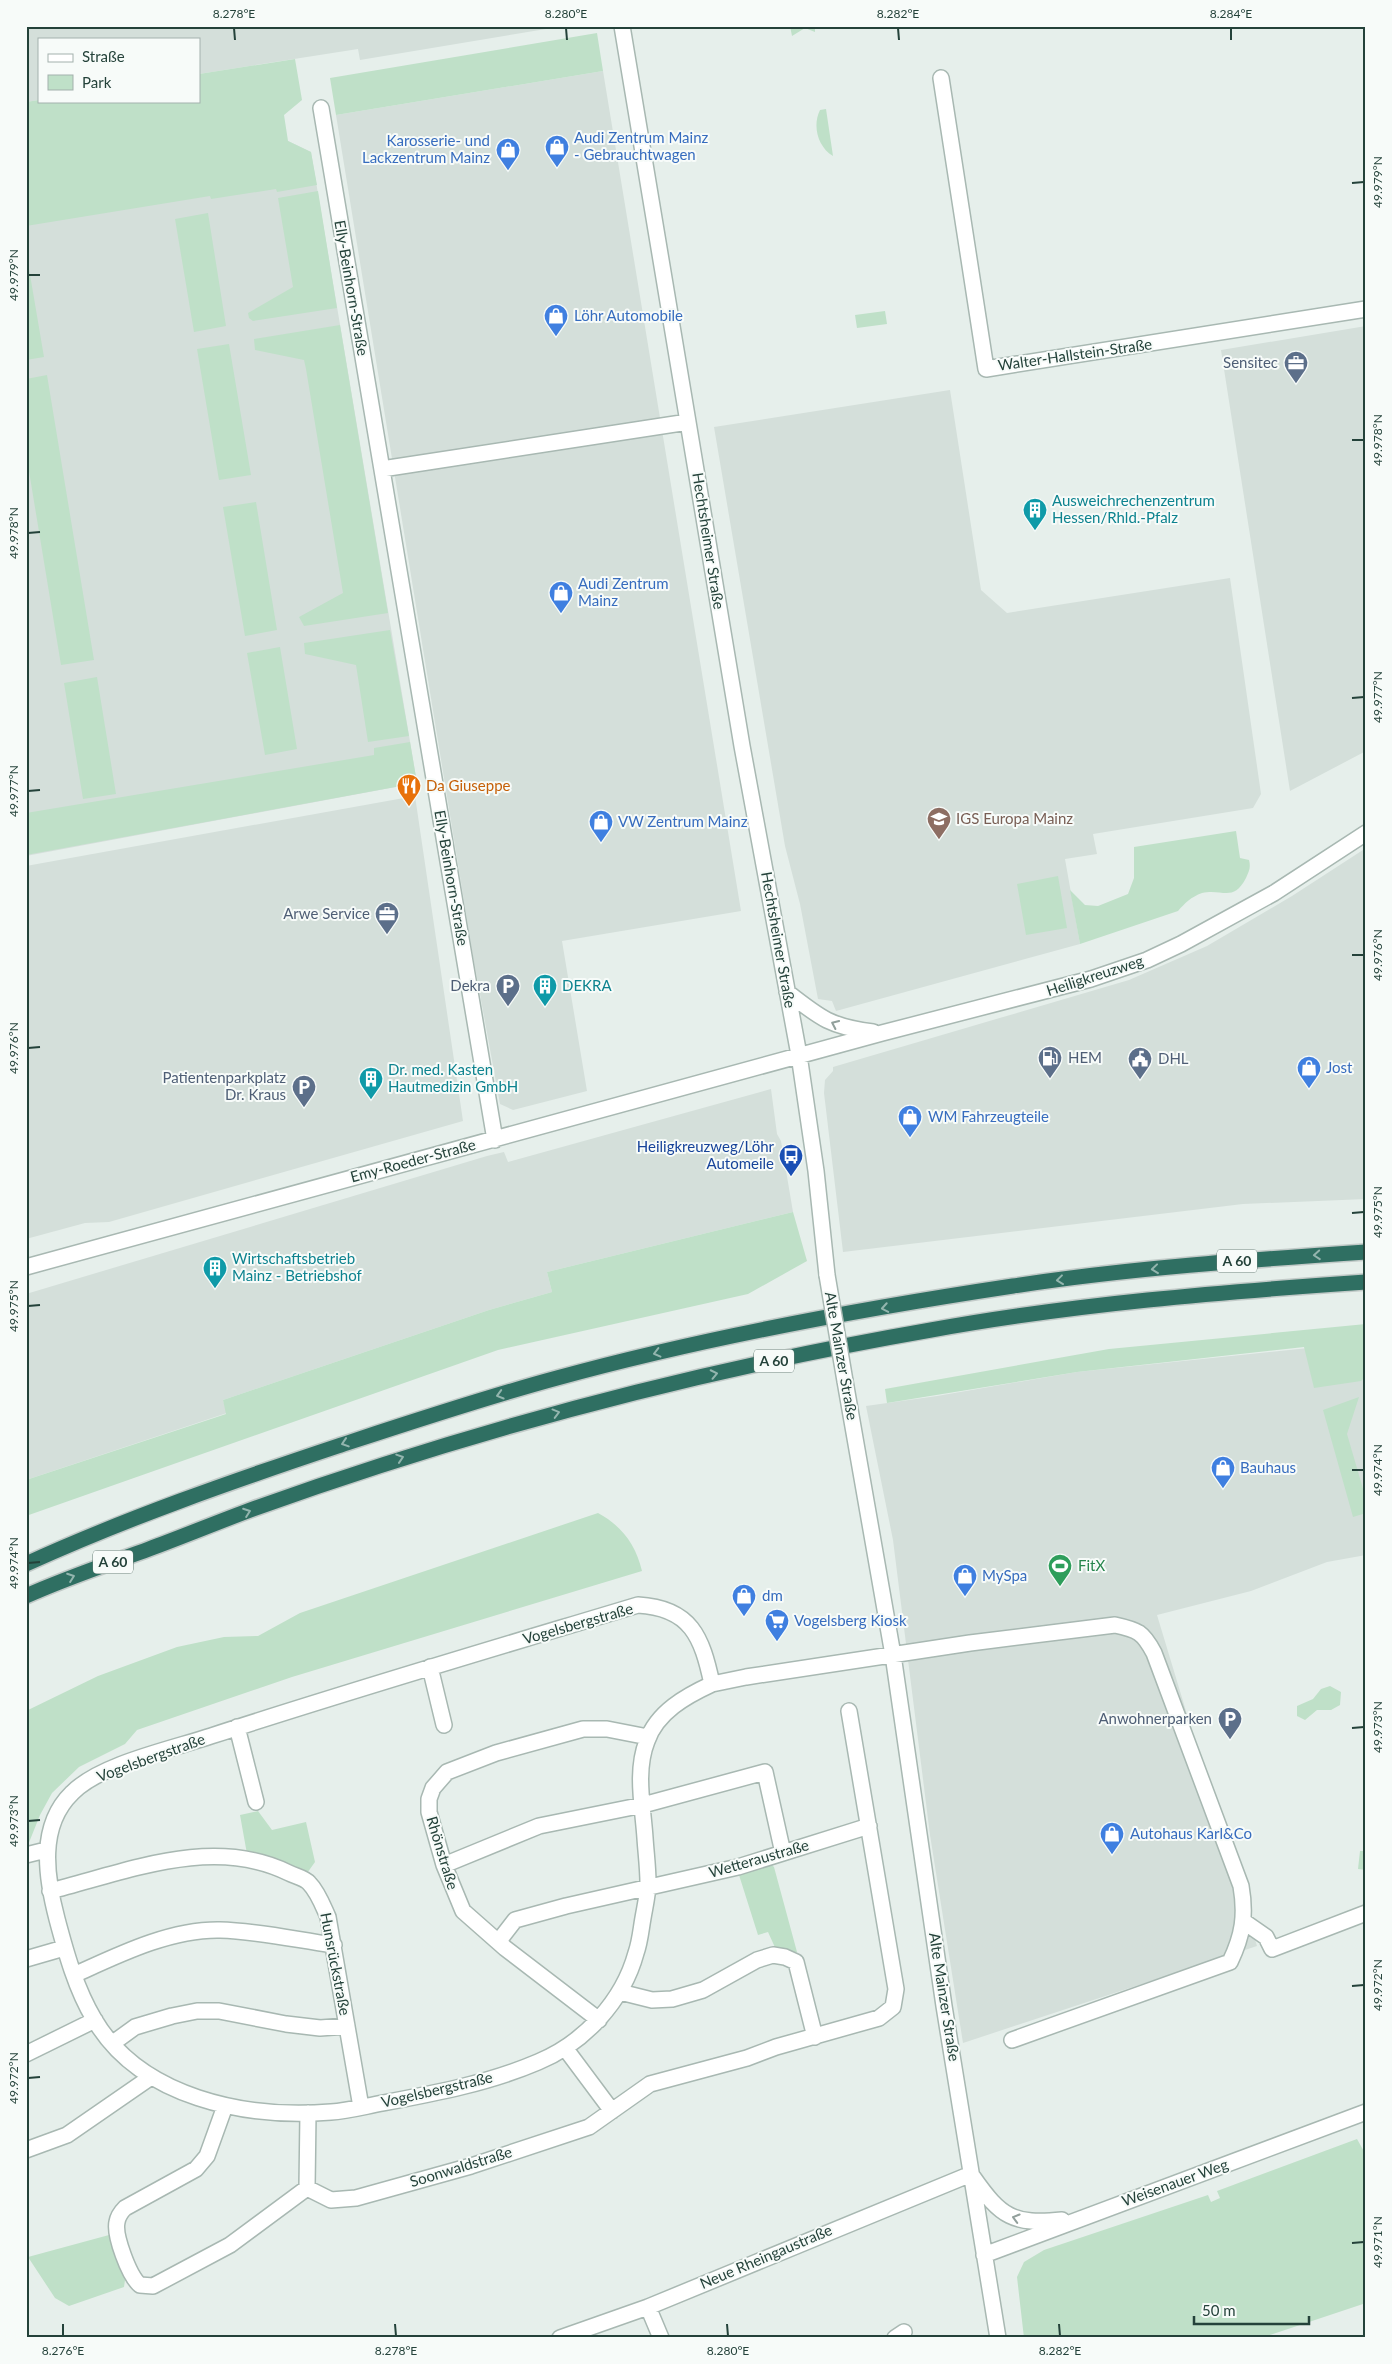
<svg xmlns="http://www.w3.org/2000/svg" width="1392" height="2364" font-family="Lato,sans-serif">
<style>
.built{fill:#d4dfda}
.green{fill:#bfe0c8}
.lines{fill:none;stroke-linecap:round;stroke-linejoin:round}
.minor-casing{stroke:#a8b8b2;stroke-width:18}
.highway-casing{stroke:#c2cac8;stroke-width:18}
.minor{stroke:#fff;stroke-width:15}
.highway{stroke:#2f6f62;stroke-width:15}
.minor-bridge-casing{stroke:#a8b8b2;stroke-width:18;stroke-linecap:butt}
.minor-bridge{stroke:#fff;stroke-width:15}
.oneway{stroke:#92a09c}
.oneway2{stroke:#93b5ae}
.ticks{fill:none;stroke:#24423a;stroke-width:2}
.labels{text-anchor:middle;stroke-width:4;stroke-linejoin:round;paint-order:stroke}
.shield{fill:#f7fbf9;stroke:#637a73;stroke-width:1}
.shield-label{font-size:14px;font-weight:bold;fill:#24423a}
.shop-label{font-size:15px;fill:#366cbe;stroke:#f7fbf9;text-anchor:start}
.street-label{font-size:15px;fill:#24423a;stroke:#f7fbf9}
.service-label{font-size:15px;fill:#4e5e75;stroke:#f7fbf9;text-anchor:end}
.culture-label{font-size:15px;fill:#0d838f;stroke:#f7fbf9;text-anchor:start}
.food-label{font-size:15px;fill:#c56008;stroke:#f7fbf9;text-anchor:start}
.education-label{font-size:15px;fill:#785e54;stroke:#f7fbf9;text-anchor:start}
.transit-label{font-size:15px;fill:#164399;stroke:#f7fbf9;text-anchor:end}
.leisure-label{font-size:15px;fill:#27864d;stroke:#f7fbf9;text-anchor:start}
.neatline{fill:none;stroke:#24423a;stroke-width:2}
.ticks-label{font-size:12px;text-anchor:middle;fill:#24423a}
</style>
<rect width="100%" height="100%" fill="#e6efeb"/>
<path class="built" d="M26 26H564L360 60 358 49 199 74V39H39V100L26 102Z
M603 71 741 911 562 941 587 1091 513 1110 500 1104 473 956 336 115Z
M288 141 311 152 417 783 26 856V189Z
M1366 326V751L1290 791 1221 350Z
M950 390 981 590 1007 613 1230 578 1261 794 1253 808 1093 834 1097 854 1065 859 1080 944 836 1011 832 1001 818 999 800 904 785 846 714 427Z
M415 796 463 1121 137 1214 109 1222 85 1223 26 1239V866Z
M1366 848V1199L1243 1204 843 1252 824 1093 825 1080 833 1071V1067L1129 980 1207 946 1292 896Z
M771 1089 777 1134 781 1141 793 1212 547 1272 552 1292 489 1310 223 1400 227 1413 26 1480V1294L487 1156 504 1152 508 1162Z
M1366 1342V1555L1327 1562 1251 1591 1157 1615 1257 1946 963 2043 930 1835 893 1540 866 1406 937 1396 1077 1372Z"/>
<path class="green" d="M790 26H815V32L805 28 792 36Z
M597 33 603 71 336 115 330 78Z
M295 59 302 100 284 115 288 141 311 152 317 185 277 192 276 189 211 199 210 196 26 226V102L39 100 199 101V74Z
M826 109 833 156C818 147 812 126 820 110Z
M318 191 337 308 253 321 249 318 248 313 293 287 278 198Z
M208 213 226 326 194 332 175 219Z
M26 251 44 357 26 360Z
M885 311 887 324 857 328 855 315Z
M340 325 388 613 304 626 299 617 343 593 306 369 304 360 255 350 254 339Z
M229 344 251 475 219 480 197 349Z
M47 375 94 660 61 665 26 453V379Z
M256 502 277 630 245 636 223 507Z
M390 630 409 736 368 742 356 665 305 654 304 643Z
M280 647 297 749 265 755 247 653Z
M97 677 116 794 83 799 64 683Z
M410 742 417 783 26 855V813L374 755V748Z
M1236 831 1240 858 1249 860C1251 868 1249 871 1246 878 1233 903 1222 888 1202 893 1191 897 1185 903 1178 911L1080 944 1070 890 1085 905 1098 906 1128 894 1134 878V847Z
M1058 876 1067 928 1026 935 1017 884Z
M793 1212 807 1261 748 1294 498 1350 26 1516V1480L226 1414 223 1400 489 1310 552 1292 547 1272Z
M1366 1324V1376L1361 1381 1314 1388 1304 1347 1077 1372 887 1403 885 1389 1109 1349Z
M1359 1397 1347 1434 1366 1499V1513L1353 1517 1323 1410Z
M598 1513C622 1526 636 1545 642 1571L292 1677 137 1730 125 1744 79 1767 52 1793 40 1815 28 1845 26 1846V1711L98 1676 177 1647 224 1637 258 1636 300 1613Z
M1330 1686 1341 1692 1340 1705 1331 1710H1317L1305 1720 1297 1716V1706L1313 1699 1321 1689Z
M258 1811 272 1830 306 1822 315 1862 305 1876 247 1854 240 1815Z
M1360 1851H1366V1870L1358 1869Z
M771 1864 774 1867 797 1952 778 1954 768 1932 758 1935 739 1875Z
M1357 2139 1366 2155V2303L1261 2338H1024L1017 2277 1024 2262 1044 2250 1208 2195 1211 2202 1220 2198 1217 2191Z
M109 2235 125 2280 124 2287 69 2306 55 2298 28 2257Z"/>
<g class="lines">
<defs>
<path id="minor" d="M622 26 742 746 799 1055 816 1171 827 1275
M941 78 986 369 1366 309
M321 108 495 1140
M382 469 688 422
M787 992C820 1018 831 1027 873 1032
M26 1267 882 1033 1091 979 1147 960 1181 944 1274 893 1366 833
M845 1381 893 1655 944 2006 998 2338
M638 1605C691 1608 702 1637 712 1684 686 1696 657 1712 647 1741 635 1771 643 1807 645 1838 646 1853 648 1868 648 1883 648 1894 645 1906 643 1918 641 1929 640 1942 636 1953 623 2001 584 2043 538 2062 489 2083 436 2093 383 2103 366 2106 348 2111 331 2112 246 2119 140 2098 94 2019 76 1989 66 1953 57 1919 46 1877 38 1826 72 1793 100 1764 172 1749 211 1736 352 1690 495 1648 638 1605Z
M430 1667 444 1725
M712 1684 746 1677 970 1643 1115 1625C1138 1630 1143 1632 1154 1653L1241 1886C1246 1915 1243 1935 1230 1962L1012 2040
M237 1727 256 1802
M26 1855 46 1850
M444 1865 539 1826 643 1805 765 1772 783 1853
M50 1891C126 1872 213 1835 289 1873 295 1876 305 1878 309 1883 318 1892 323 1906 328 1917L361 2107
M1243 1921 1266 1937 1272 1949 1366 1913
M498 1942 515 1920 566 1906 738 1867 869 1826
M26 1959 64 1948
M74 1975C118 1955 170 1929 220 1930 258 1931 297 1940 334 1945
M620 1992 652 2000 672 1999 703 1990 757 1960 773 1955 785 1957 796 1962 815 2037
M599 2020 505 1948 463 1911 444 1865 429 1812V1799L433 1788 447 1772 496 1753 583 1729H607L648 1737
M113 2043 135 2027 172 2016 197 2011H219L286 2024 320 2028 347 2026
M565 2048 612 2111
M26 2054 95 2020
M225 2106 207 2156 196 2169 125 2208C121 2212 118 2216 117 2222 114 2235 129 2276 140 2285L153 2286 230 2245 307 2188 331 2200 356 2198 471 2166 589 2127 650 2084 747 2058 776 2047 879 2018 893 2007 896 1989 849 1711
M26 2150 67 2135 151 2077
M973 2177C1001 2217 1013 2225 1062 2220
M307 2188 308 2113
M984 2255 1366 2112
M648 2307 661 2338
M560 2338 648 2307 971 2174
M895 2338 904 2332"/>
<path id="highway" d="M26 1564C127 1518 233 1481 338 1446 411 1422 483 1398 557 1378 706 1337 860 1309 1013 1286 1130 1268 1248 1260 1366 1252
M26 1596C66 1578 108 1564 149 1549 184 1536 218 1522 253 1509 473 1430 700 1370 931 1330 1074 1304 1221 1292 1366 1282"/>
</defs>
<use href="#minor" class="minor-casing"/>
<use href="#highway" class="highway-casing"/>
<use href="#minor" class="minor"/>
<use href="#highway" class="highway"/>
<defs>
<path id="minor-bridge" d="M827 1275 845 1381"/>
</defs>
<use href="#minor-bridge" class="minor-bridge-casing"/>
<use href="#minor-bridge" class="minor-bridge"/>
</g>
<defs><path id="oneway-chevron" d="M-2-3.5L2.5 0L-2 3.5" fill="none" stroke-width="1.6" stroke-linecap="round" stroke-linejoin="round" transform="scale(1.25)"/></defs>
<g class="oneway">
<use href="#oneway-chevron" transform="translate(835 1024) rotate(-155)"/>
<use href="#oneway-chevron" transform="translate(1016 2218) rotate(-164)"/>
</g>
<g class="oneway2">
<use href="#oneway-chevron" transform="translate(1317 1255) rotate(176)"/>
<use href="#oneway-chevron" transform="translate(1155 1269) rotate(174)"/>
<use href="#oneway-chevron" transform="translate(1060 1280) rotate(173)"/>
<use href="#oneway-chevron" transform="translate(885 1308) rotate(170)"/>
<use href="#oneway-chevron" transform="translate(657 1353) rotate(166)"/>
<use href="#oneway-chevron" transform="translate(714 1374) rotate(-12)"/>
<use href="#oneway-chevron" transform="translate(500 1395) rotate(164)"/>
<use href="#oneway-chevron" transform="translate(556 1413) rotate(-15)"/>
<use href="#oneway-chevron" transform="translate(345 1443) rotate(162)"/>
<use href="#oneway-chevron" transform="translate(400 1458) rotate(-18)"/>
<use href="#oneway-chevron" transform="translate(247 1512) rotate(-20)"/>
<use href="#oneway-chevron" transform="translate(71 1577) rotate(-20)"/>
</g>
<path class="ticks" d="M234 28 235 40M566 28 567 40M898 28 899 40M1231 28V40M1352 183 1364 182M28 275H40M1352 440H1364M28 533 40 532M1352 698 1364 697M28 791 40 790M1352 955H1364M28 1048 40 1047M1352 1213 1364 1212M28 1306 40 1305M1352 1470H1364M28 1563 40 1562M1352 1728 1364 1727M28 1821 40 1820M1352 1986 1364 1985M28 2078 40 2077M1352 2243 1364 2242M63 2324V2336M395 2324 396 2336M727 2324 728 2336M1059 2324 1060 2336"/>
<defs>
<symbol id="shop-pin" viewBox="-11 -11 22 30"><path d="M0 17L-7.5 6A9.5 9.5 0 1 1 7.5 6Z" fill="#3f7fe0" stroke="#f7fbf9"/><path d="M-5-2.5h2.3a2.7 3.5 0 0 1 5.4 0H5L5.5 6h-11ZM-1.5-2.5h3a1.5 2.3 0 0 0-3 0Z" fill="#fff"/></symbol>
<symbol id="office-pin" viewBox="-11 -11 22 30"><path d="M0 17L-7.5 6A9.5 9.5 0 1 1 7.5 6Z" fill="#5c6f8a" stroke="#f7fbf9"/><path d="M-6-3h4V-5.5h4V-3h4V5H-6ZM-1-4.5V-3h2v-1.5ZM-6 0V1H6V0Z" fill="#fff"/></symbol>
<symbol id="building-pin" viewBox="-11 -11 22 30"><path d="M0 17L-7.5 6A9.5 9.5 0 1 1 7.5 6Z" fill="#0f9aa8" stroke="#f7fbf9"/><path d="M-4-6H4V6H1V3H-1V6H-4ZM-2.5-4.3h1.7v1.8h-1.7ZM.8-4.3h1.7v1.8H.8ZM-2.5-1h1.7V.8h-1.7ZM.8-1h1.7V.8H.8Z" fill="#fff"/></symbol>
<symbol id="restaurant-pin" viewBox="-11 -11 22 30"><path d="M0 17L-7.5 6A9.5 9.5 0 1 1 7.5 6Z" fill="#e8710a" stroke="#f7fbf9"/><path d="M-5-6h1v4h1v-4h1v4h1v-4h1v5L-1.5 .5V6h-2V.5L-5-1ZM5-6V6H3V1.5H1.5Q1.5-4 5-6Z" fill="#fff"/></symbol>
<symbol id="school-pin" viewBox="-11 -11 22 30"><path d="M0 17L-7.5 6A9.5 9.5 0 1 1 7.5 6Z" fill="#8d6e63" stroke="#f7fbf9"/><path d="M0-5L7-2L0 1L-7-2ZM-4 1L0 2.5L4 1V4Q0 6-4 4Z" fill="#fff"/></symbol>
<symbol id="parking-pin" viewBox="-11 -11 22 30"><path d="M0 17L-7.5 6A9.5 9.5 0 1 1 7.5 6Z" fill="#5c6f8a" stroke="#f7fbf9"/><path d="M-3.5-5.5H1a3.5 3.5 0 0 1 0 7H-1V5.5H-3.5ZM-1-3.4V-.6H.8a1.4 1.4 0 0 0 0-2.8Z" fill="#fff"/></symbol>
<symbol id="fuel-pin" viewBox="-11 -11 22 30"><path d="M0 17L-7.5 6A9.5 9.5 0 1 1 7.5 6Z" fill="#5c6f8a" stroke="#f7fbf9"/><path d="M-5.5-6h7V0h2V4h1.3V-2.5L3-4.5l.8-.8L6-3V5H2.5V1h-1V6h-7ZM-4.2-4.7v3.2H.2V-4.7Z" fill="#fff"/></symbol>
<symbol id="civic-pin" viewBox="-11 -11 22 30"><path d="M0 17L-7.5 6A9.5 9.5 0 1 1 7.5 6Z" fill="#5c6f8a" stroke="#f7fbf9"/><path d="M-.6-6.5H3V-4.5H.6V-3L4-1V1h2V6H-6V1h2V-1L-.6-3ZM-1.2 2.5V6h2.4V2.5Z" fill="#fff"/></symbol>
<symbol id="bus-pin" viewBox="-11 -11 22 30"><path d="M0 17L-7.5 6A9.5 9.5 0 1 1 7.5 6Z" fill="#1a4fb4" stroke="#f7fbf9"/><path d="M-5-6H5V4H4V6H2V4H-2V6H-4V4H-5ZM-3.5-4V0h7V-4ZM-3.5 1.2v1.5H-2V1.2ZM2 1.2v1.5H3.5V1.2Z" fill="#fff"/></symbol>
<symbol id="stadium-pin" viewBox="-11 -11 22 30"><path d="M0 17L-7.5 6A9.5 9.5 0 1 1 7.5 6Z" fill="#2e9e5b" stroke="#f7fbf9"/><path d="M0-5a6.5 5 0 1 0 0 10a6.5 5 0 1 0 0-10ZM-3.5-1.8h7v3.6h-7Z" fill="#fff"/></symbol>
<symbol id="supermarket-pin" viewBox="-11 -11 22 30"><path d="M0 17L-7.5 6A9.5 9.5 0 1 1 7.5 6Z" fill="#3f7fe0" stroke="#f7fbf9"/><path d="M-6-5.5h2.5l.6 2H6L4.5 2H-2.5L-4.4-4H-6ZM-1.5 3.2a1.3 1.3 0 1 0 .1 0ZM3 3.2a1.3 1.3 0 1 0 .1 0Z" fill="#fff"/></symbol>
</defs>
<g fill-rule="evenodd">
<use href="#shop-pin" x="543" y="133" width="28" height="38"/>
<use href="#shop-pin" x="494" y="136" width="28" height="38"/>
<use href="#shop-pin" x="542" y="302" width="28" height="38"/>
<use href="#office-pin" x="1282" y="349" width="28" height="38"/>
<use href="#building-pin" x="1021" y="496" width="28" height="38"/>
<use href="#shop-pin" x="547" y="579" width="28" height="38"/>
<use href="#restaurant-pin" x="395" y="772" width="28" height="38"/>
<use href="#school-pin" x="925" y="805" width="28" height="38"/>
<use href="#shop-pin" x="587" y="808" width="28" height="38"/>
<use href="#office-pin" x="373" y="900" width="28" height="38"/>
<use href="#parking-pin" x="494" y="972" width="28" height="38"/>
<use href="#building-pin" x="531" y="972" width="28" height="38"/>
<use href="#fuel-pin" x="1036" y="1044" width="28" height="38"/>
<use href="#civic-pin" x="1126" y="1045" width="28" height="38"/>
<use href="#shop-pin" x="1295" y="1054" width="28" height="38"/>
<use href="#building-pin" x="357" y="1065" width="28" height="38"/>
<use href="#parking-pin" x="290" y="1073" width="28" height="38"/>
<use href="#shop-pin" x="896" y="1103" width="28" height="38"/>
<use href="#bus-pin" x="777" y="1142" width="28" height="38"/>
<use href="#building-pin" x="201" y="1254" width="28" height="38"/>
<use href="#shop-pin" x="1209" y="1454" width="28" height="38"/>
<use href="#stadium-pin" x="1046" y="1552" width="28" height="38"/>
<use href="#shop-pin" x="951" y="1562" width="28" height="38"/>
<use href="#shop-pin" x="730" y="1582" width="28" height="38"/>
<use href="#supermarket-pin" x="763" y="1607" width="28" height="38"/>
<use href="#parking-pin" x="1216" y="1705" width="28" height="38"/>
<use href="#shop-pin" x="1098" y="1820" width="28" height="38"/>
</g>
<g class="labels">
<g class="shield">
<rect x="1217" y="1249.5" width="40" height="23" rx="4"/>
<rect x="754" y="1349.5" width="40" height="23" rx="4"/>
<rect x="93" y="1550.5" width="40" height="23" rx="4"/>
</g>
<g class="shield-label">
<text x="1237" y="1266">A 60</text>
<text x="774" y="1366">A 60</text>
<text x="113" y="1567">A 60</text>
</g>
<g class="shop-label">
<text x="574" y="143">Audi Zentrum Mainz<tspan x="574" dy="17">- Gebrauchtwagen</tspan></text>
<text x="490" y="146" text-anchor="end">Karosserie- und<tspan x="490" dy="17">Lackzentrum Mainz</tspan></text>
<text x="574" y="321">Löhr Automobile</text>
<text x="578" y="589">Audi Zentrum<tspan x="578" dy="17">Mainz</tspan></text>
<text x="618" y="827">VW Zentrum Mainz</text>
<text x="1326" y="1073">Jost</text>
<text x="928" y="1122">WM Fahrzeugteile</text>
<text x="1240" y="1473">Bauhaus</text>
<text x="982" y="1581">MySpa</text>
<text x="762" y="1601">dm</text>
<text x="794" y="1626">Vogelsberg Kiosk</text>
<text x="1130" y="1839">Autohaus Karl&amp;Co</text>
</g>
<g class="street-label">
<text transform="translate(351 288) rotate(80)" y="5">Elly-Beinhorn-Straße</text>
<text transform="translate(1075 355) rotate(-8)" y="5">Walter-Hallstein-Straße</text>
<text transform="translate(708 541) rotate(81)" y="5">Hechtsheimer Straße</text>
<text transform="translate(451 878) rotate(80)" y="5">Elly-Beinhorn-Straße</text>
<text transform="translate(778 940) rotate(80)" y="5">Hechtsheimer Straße</text>
<text transform="translate(1095 976) rotate(-18)" y="5">Heiligkreuzweg</text>
<text transform="translate(413 1161) rotate(-15)" y="5">Emy-Roeder-Straße</text>
<text transform="translate(841 1356) rotate(80)" y="5">Alte Mainzer Straße</text>
<text transform="translate(578 1624) rotate(-16)" y="5">Vogelsbergstraße</text>
<text transform="translate(151 1758) rotate(-20)" y="5">Vogelsbergstraße</text>
<text transform="translate(442 1853) rotate(73)" y="5">Rhönstraße</text>
<text transform="translate(759 1859) rotate(-16)" y="5">Wetteraustraße</text>
<text transform="translate(335 1964) rotate(79)" y="5">Hunsrückstraße</text>
<text transform="translate(944 1997) rotate(81)" y="5">Alte Mainzer Straße</text>
<text transform="translate(437 2090) rotate(-13)" y="5">Vogelsbergstraße</text>
<text transform="translate(461 2167) rotate(-17)" y="5">Soonwaldstraße</text>
<text transform="translate(1175 2183) rotate(-20)" y="5">Weisenauer Weg</text>
<text transform="translate(766 2257) rotate(-23)" y="5">Neue Rheingaustraße</text>
</g>
<g class="service-label">
<text x="1278" y="368">Sensitec</text>
<text x="370" y="919">Arwe Service</text>
<text x="490" y="991">Dekra</text>
<text x="1068" y="1063" text-anchor="start">HEM</text>
<text x="1158" y="1064" text-anchor="start">DHL</text>
<text x="286" y="1083">Patientenparkplatz<tspan x="286" dy="17">Dr. Kraus</tspan></text>
<text x="1212" y="1724">Anwohnerparken</text>
</g>
<g class="culture-label">
<text x="1052" y="506">Ausweichrechenzentrum<tspan x="1052" dy="17">Hessen/Rhld.-Pfalz</tspan></text>
<text x="562" y="991">DEKRA</text>
<text x="388" y="1075">Dr. med. Kasten<tspan x="388" dy="17">Hautmedizin GmbH</tspan></text>
<text x="232" y="1264">Wirtschaftsbetrieb<tspan x="232" dy="17">Mainz - Betriebshof</tspan></text>
</g>
<g class="food-label">
<text x="426" y="791">Da Giuseppe</text>
</g>
<g class="education-label">
<text x="956" y="824">IGS Europa Mainz</text>
</g>
<g class="transit-label">
<text x="774" y="1152">Heiligkreuzweg/Löhr<tspan x="774" dy="17">Automeile</tspan></text>
</g>
<g class="leisure-label">
<text x="1078" y="1571">FitX</text>
</g>
</g>
<rect width="1392" height="2364" fill="none" stroke="#f7fbf9" stroke-width="55"/>
<rect x="38" y="38" width="162" height="65" fill="#f7fbf9" stroke="#a3b1ad"/>
<rect x="48" y="54" width="25" height="8" fill="#ffffff" stroke="#a3b1ad"/>
<text x="82" y="62" font-size="15" fill="#24423a">Straße</text>
<rect x="48" y="75" width="25" height="15" fill="#bfe0c8" stroke="#a3b1ad"/>
<text x="82" y="88" font-size="15" fill="#24423a">Park</text>
<path d="M1194 2316v8h115v-8" fill="none" stroke="#24423a" stroke-width="2.5"/>
<text x="1202" y="2316" font-size="15" fill="#24423a" stroke="#f7fbf9" stroke-width="4" paint-order="stroke">50 m</text>
<rect x="28" y="28" width="1336" height="2308" class="neatline"/>
<g class="ticks-label">
<text x="234" y="18">8.278°E</text>
<text x="566" y="18">8.280°E</text>
<text x="898" y="18">8.282°E</text>
<text x="1231" y="18">8.284°E</text>
<text transform="translate(1378 182) rotate(-90)" y="4">49.979°N</text>
<text transform="translate(14 275) rotate(-90)" y="4">49.979°N</text>
<text transform="translate(1378 440) rotate(-90)" y="4">49.978°N</text>
<text transform="translate(14 533) rotate(-90)" y="4">49.978°N</text>
<text transform="translate(1378 697) rotate(-90)" y="4">49.977°N</text>
<text transform="translate(14 791) rotate(-90)" y="4">49.977°N</text>
<text transform="translate(1378 955) rotate(-90)" y="4">49.976°N</text>
<text transform="translate(14 1048) rotate(-90)" y="4">49.976°N</text>
<text transform="translate(1378 1212) rotate(-90)" y="4">49.975°N</text>
<text transform="translate(14 1306) rotate(-90)" y="4">49.975°N</text>
<text transform="translate(1378 1470) rotate(-90)" y="4">49.974°N</text>
<text transform="translate(14 1563) rotate(-90)" y="4">49.974°N</text>
<text transform="translate(1378 1727) rotate(-90)" y="4">49.973°N</text>
<text transform="translate(14 1821) rotate(-90)" y="4">49.973°N</text>
<text transform="translate(1378 1985) rotate(-90)" y="4">49.972°N</text>
<text transform="translate(14 2078) rotate(-90)" y="4">49.972°N</text>
<text transform="translate(1378 2242) rotate(-90)" y="4">49.971°N</text>
<text x="63" y="2355">8.276°E</text>
<text x="396" y="2355">8.278°E</text>
<text x="728" y="2355">8.280°E</text>
<text x="1060" y="2355">8.282°E</text>
</g>
</svg>
